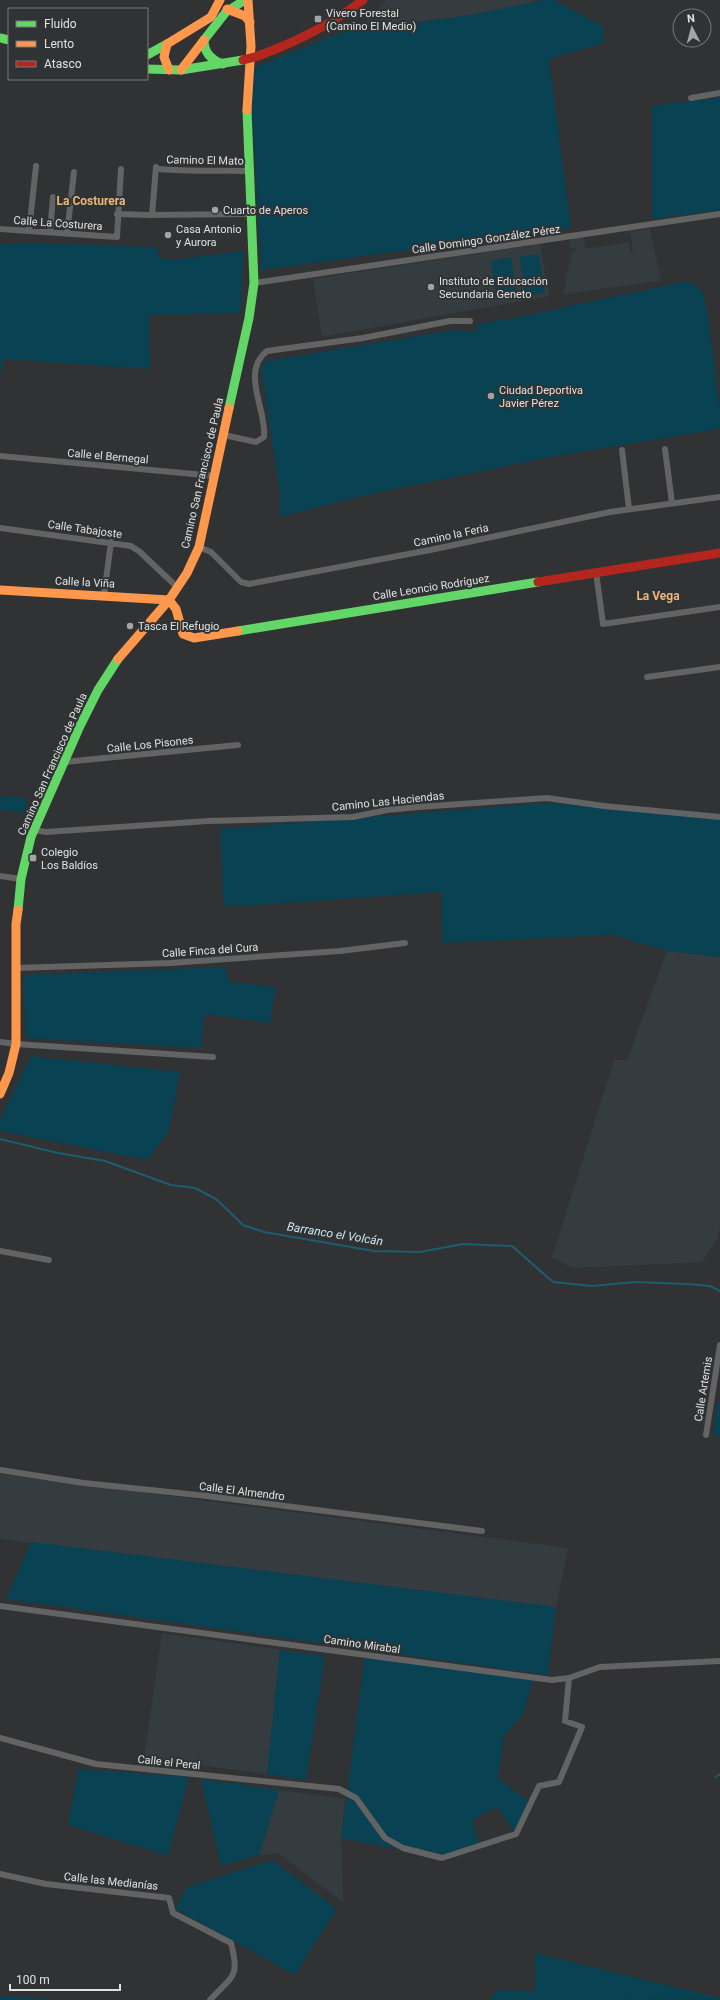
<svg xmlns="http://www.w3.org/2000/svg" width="720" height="2000" font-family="Roboto,sans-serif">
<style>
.built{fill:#343c40}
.green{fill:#094252}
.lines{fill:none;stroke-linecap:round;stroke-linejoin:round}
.stream{stroke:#1c5d70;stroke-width:2}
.street{stroke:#636363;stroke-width:6}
.fast{stroke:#63d668;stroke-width:9}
.slow{stroke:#ff974d;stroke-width:9}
.jam{stroke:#b3261e;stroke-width:9}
.jam-bridge{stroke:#b3261e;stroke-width:9}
.poi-dot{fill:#a3a4a5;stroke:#303334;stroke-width:1.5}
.labels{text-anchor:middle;stroke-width:4;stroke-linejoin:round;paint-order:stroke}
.poi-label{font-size:11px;fill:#e0e2e2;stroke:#303334;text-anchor:start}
.street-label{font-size:11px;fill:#e0e2e2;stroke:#303334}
.neighbourhood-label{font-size:12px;font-weight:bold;fill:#eab778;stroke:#303334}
.water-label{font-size:12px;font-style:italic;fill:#cde7f1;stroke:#303334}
</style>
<rect width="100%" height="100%" fill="#313233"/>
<path class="built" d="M386 0H535L531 3 470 15 359 30Z
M650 229 661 281 563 294 572 252 576 251 575 248H569L572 238 584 236 585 249 629 242 630 252H633L630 231Z
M540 244 549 296 322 337 313 279Z
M667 951 720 957V1226L718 1237 702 1262 573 1268 552 1257 614 1060H627Z
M0 1474 568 1548 556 1607 0 1539Z
M162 1633 280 1650 267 1774 144 1758Z
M279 1790 345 1799 341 1838 343 1902 278 1853 259 1855Z"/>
<path class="green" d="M544 0H554L603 26 604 43 549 59 571 228 261 270 250 69 340 33 470 15Z
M720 97V210L652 219V106Z
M31 243 158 247V257L169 260 244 251 240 313 149 315 150 369 4 359 0 376V244Z
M539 254 545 293 526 296 519 257Z
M511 257 517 296 497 300 491 261Z
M687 281 697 286 703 293 707 311 720 410V426L718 429 551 457 366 495 279 517 280 495 261 368 266 361 454 330 476 332 477 324 519 317Z
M0 796 26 798 27 811 24 813 0 810Z
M546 803 720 817V957L667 951 613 935 443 943 441 892 244 906H224L220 829Z
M225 967 229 982 276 987 270 1023 205 1014 201 1048 26 1038 23 975Z
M31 1056 180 1072 169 1131 148 1160 0 1131V1120Z
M720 1401V1437L713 1435 717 1404Z
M31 1542 556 1607 548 1675 6 1599Z
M280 1650 325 1656 306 1780 267 1774Z
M365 1655 534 1678 523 1714 504 1736 498 1779 531 1803 516 1834 497 1807 472 1820 479 1846 442 1858 341 1838Z
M78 1769 189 1777 168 1856 68 1825Z
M201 1779 279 1790 259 1855 221 1866Z
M272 1860 337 1909 295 1975 175 1909 187 1887Z
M535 1953 720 1998V1999L490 2000 497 1990 535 1991Z
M0 1996 66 2000H0Z"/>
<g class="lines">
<path class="stream" d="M0 1139 58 1153 105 1161 171 1185 195 1188 216 1199 243 1225 264 1232 374 1251 420 1252 463 1244 512 1246 553 1282 592 1286 635 1282 687 1284 710 1286 720 1291
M716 1777 720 1774"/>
<path class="street" d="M691 98 720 93
M160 169C190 172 220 170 250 171
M117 214 149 215 251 214
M152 215 156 167
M0 229 117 237 121 169
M29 231 36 166
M50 232 53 197
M67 234 74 172
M254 283 720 214
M224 435 256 442 264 437C267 410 240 372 267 351L363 338 450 321H470
M665 449 672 503
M622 450 629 509
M0 456 215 476
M0 528 131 546 140 552 177 587
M199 547 211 552 241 582 249 584 430 550 610 512 720 497
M596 572 603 624 720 607
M104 595 111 542
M647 677 720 667
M64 762 238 745
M34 830 46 832 208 821 353 817 387 810 419 807 547 798 604 806 720 817
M0 876 21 879
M15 968 170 963 340 951 405 943
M0 1042 16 1044 213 1057
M0 1251 49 1260
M706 1435 720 1345
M0 1470 84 1483 207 1496 482 1531
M0 1606 552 1680 569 1678 600 1667 720 1661
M0 1738 96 1764 339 1789 356 1798 385 1838 403 1848 442 1858 516 1834 539 1786 559 1782 582 1727 565 1721 569 1678
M0 1874 46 1884 169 1898 173 1913 231 1943C240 1978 233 1975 210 2000"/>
<path class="fast" d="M0 38 9 40
M204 40 226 12 245 0
M204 40C204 53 211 60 223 64
M147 55 167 44
M147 69 181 70 243 60
M229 408 249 318 254 283 247 110
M238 631 538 582
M18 910 21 879 31 837 80 726 98 690 118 659"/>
<path class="slow" d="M227 9 245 16 250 22
M167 44 211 17 220 0
M167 44 164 57 169 70
M181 70 204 40
M247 110 251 46 248 0
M0 590 169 600 176 609 183 634 194 638 238 631
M118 659 169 600 187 573 199 547 229 408
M0 1094 9 1073 16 1044V924L18 910"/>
<path class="jam" d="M258 56C296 42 331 25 363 0
M538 582 720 553"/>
<path class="jam-bridge" d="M243 60 258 56"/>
</g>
<g class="poi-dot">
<rect x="314" y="15" width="8" height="8" rx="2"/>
<circle cx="215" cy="210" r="4"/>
<circle cx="168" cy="235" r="4"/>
<circle cx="431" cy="287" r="4"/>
<circle cx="491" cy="396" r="4"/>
<circle cx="130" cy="626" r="4"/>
<rect x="29" y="854" width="8" height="8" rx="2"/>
</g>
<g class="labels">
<g class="poi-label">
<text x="326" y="17">Vivero Forestal<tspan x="326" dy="13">(Camino El Medio)</tspan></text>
<text x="223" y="214">Cuarto de Aperos</text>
<text x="176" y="233">Casa Antonio<tspan x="176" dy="13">y Aurora</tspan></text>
<text x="439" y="285">Instituto de Educación<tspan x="439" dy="13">Secundaria Geneto</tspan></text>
<text x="499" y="394">Ciudad Deportiva<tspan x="499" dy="13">Javier Pérez</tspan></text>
<text x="138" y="630">Tasca El Refugio</text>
<text x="41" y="856">Colegio<tspan x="41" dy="13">Los Baldíos</tspan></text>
</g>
<g class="street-label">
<text transform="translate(205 160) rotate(1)" y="4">Camino El Mato</text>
<text transform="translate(58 223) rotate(4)" y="4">Calle La Costurera</text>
<text transform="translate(486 239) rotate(-8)" y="4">Calle Domingo González Pérez</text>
<text transform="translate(108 456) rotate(5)" y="4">Calle el Bernegal</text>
<text transform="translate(202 473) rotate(-77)" y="4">Camino San Francisco de Paula</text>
<text transform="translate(85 529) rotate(8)" y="4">Calle Tabajoste</text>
<text transform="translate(451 535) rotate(-12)" y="4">Camino la Feria</text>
<text transform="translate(85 582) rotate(3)" y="4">Calle la Viña</text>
<text transform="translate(431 587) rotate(-9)" y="4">Calle Leoncio Rodríguez</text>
<text transform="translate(150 744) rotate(-6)" y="4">Calle Los Pisones</text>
<text transform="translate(52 764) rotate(-66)" y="4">Camino San Francisco de Paula</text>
<text transform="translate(388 801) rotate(-6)" y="4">Camino Las Haciendas</text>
<text transform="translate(210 950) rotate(-4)" y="4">Calle Finca del Cura</text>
<text transform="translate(703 1389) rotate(-81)" y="4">Calle Artemis</text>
<text transform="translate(242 1491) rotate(7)" y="4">Calle El Almendro</text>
<text transform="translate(362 1644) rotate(8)" y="4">Camino Mirabal</text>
<text transform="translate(169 1762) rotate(6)" y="4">Calle el Peral</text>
<text transform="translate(111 1881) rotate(6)" y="4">Calle las Medianías</text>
</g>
<g class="neighbourhood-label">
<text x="91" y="205">La Costurera</text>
<text x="658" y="600">La Vega</text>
</g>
<g class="water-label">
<text transform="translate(335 1234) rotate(9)" y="4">Barranco el Volcán</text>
</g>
</g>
<rect x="8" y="8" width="140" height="72" fill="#303334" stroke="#76797a"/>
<rect x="16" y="21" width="20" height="6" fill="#63d668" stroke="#76797a"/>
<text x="44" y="28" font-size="12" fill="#e0e2e2">Fluido</text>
<rect x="16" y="41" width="20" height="6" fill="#ff974d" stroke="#76797a"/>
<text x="44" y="48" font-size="12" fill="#e0e2e2">Lento</text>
<rect x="16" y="61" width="20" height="6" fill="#b3261e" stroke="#76797a"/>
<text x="44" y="68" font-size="12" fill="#e0e2e2">Atasco</text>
<g transform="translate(692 28) rotate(354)"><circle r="19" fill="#303334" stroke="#76797a"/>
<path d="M0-3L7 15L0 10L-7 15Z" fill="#a3a4a5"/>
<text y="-6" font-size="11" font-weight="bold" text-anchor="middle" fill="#e0e2e2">N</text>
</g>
<path d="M10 1984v6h110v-6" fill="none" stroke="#e0e2e2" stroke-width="2"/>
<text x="16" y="1984" font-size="12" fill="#e0e2e2" stroke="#303334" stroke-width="3" paint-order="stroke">100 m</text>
</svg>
